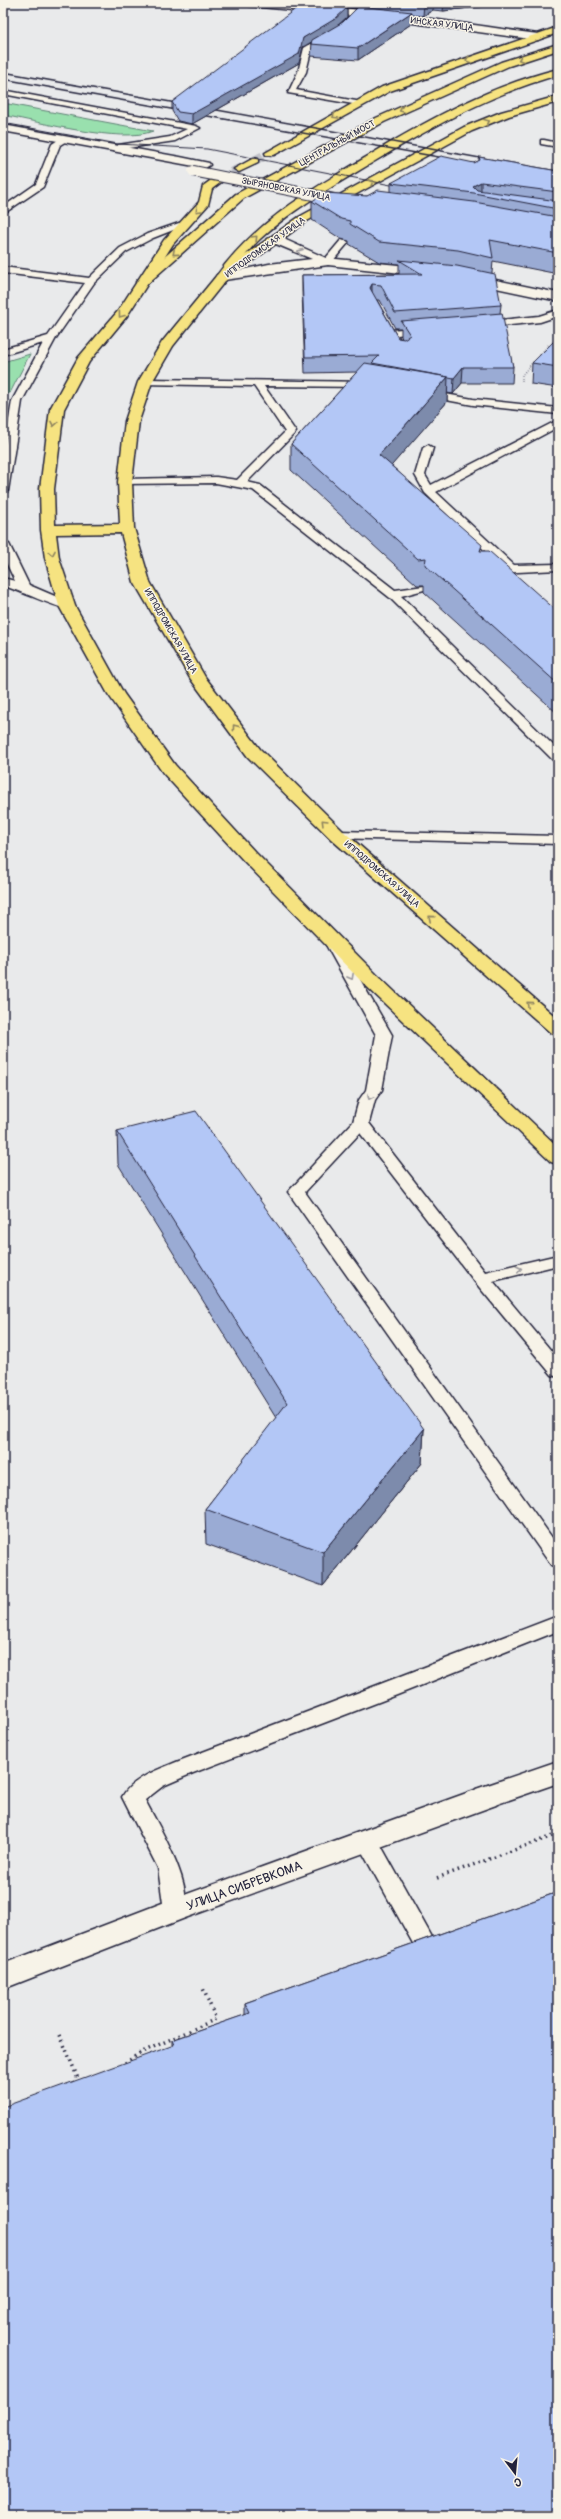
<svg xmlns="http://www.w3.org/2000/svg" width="561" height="2519" font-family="Pangolin,sans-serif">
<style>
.green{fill:#99e0ae;stroke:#5e8174}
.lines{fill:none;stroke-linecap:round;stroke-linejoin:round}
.trunk-tunnel{stroke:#c1c2c8;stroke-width:10;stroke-dasharray:10 5.5;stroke-linecap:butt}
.service-casing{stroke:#22223b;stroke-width:3}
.pedestrian-casing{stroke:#22223b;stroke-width:3}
.minor-casing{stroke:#22223b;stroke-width:3}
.tertiary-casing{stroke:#22223b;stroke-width:3}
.primary-casing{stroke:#22223b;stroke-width:3}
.trunk-casing{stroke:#22223b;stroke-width:3}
.path-far1{stroke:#22223b;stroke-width:1.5;stroke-dasharray:0.5 2;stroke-linecap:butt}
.path{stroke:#22223b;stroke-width:3.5;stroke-dasharray:1.5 4;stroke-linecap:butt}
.service{fill:#f7f3e8;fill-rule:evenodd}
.pedestrian{fill:#f7f3e8;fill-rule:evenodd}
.minor{fill:#f7f3e8;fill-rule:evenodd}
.tertiary{fill:#f7f3e8;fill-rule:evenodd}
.primary{fill:#f6e381;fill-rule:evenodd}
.trunk{fill:#f6e381;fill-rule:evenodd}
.tram{stroke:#22223b;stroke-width:1}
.rail{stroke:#22223b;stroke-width:1.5}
.minor-bridge-casing{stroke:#22223b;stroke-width:12;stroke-linecap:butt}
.minor-bridge{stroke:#f7f3e8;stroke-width:10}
.wall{fill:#9aabd4;stroke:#22223b;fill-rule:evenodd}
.shaded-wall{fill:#7d8bac;stroke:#22223b}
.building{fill:#b3c7f6;stroke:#22223b}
.oneway{stroke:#8c825e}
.oneway2{stroke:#97959a}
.labels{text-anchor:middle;stroke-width:3;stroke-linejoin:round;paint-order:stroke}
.far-street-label{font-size:9px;fill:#22223b;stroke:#f7f3e8}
.near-street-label{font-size:13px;fill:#22223b;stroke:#f7f3e8}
</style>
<rect width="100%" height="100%" fill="#e9eaeb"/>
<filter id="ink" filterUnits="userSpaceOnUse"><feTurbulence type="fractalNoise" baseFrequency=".025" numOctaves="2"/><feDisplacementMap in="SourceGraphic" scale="8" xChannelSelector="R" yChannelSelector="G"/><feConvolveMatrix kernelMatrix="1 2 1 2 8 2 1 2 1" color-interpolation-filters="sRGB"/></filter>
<g filter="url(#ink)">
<path class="green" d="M3 103 153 131C122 144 39 122 3 115Z
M30 354 10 393 3 395V362Z"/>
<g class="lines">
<path class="trunk-tunnel" d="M254 161 270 153
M218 180 239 169"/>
<defs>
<path id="service" d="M363 3H371L342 33 311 51 306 72 296 90 356 101 360 103 359 105 288 93 298 72 304 48 336 29Z
M3 90 196 126 200 128 175 141 121 149H118V145L170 137 187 129 3 94Z
M61 138 68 140 60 145 43 187 3 214V207L36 184 52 144Z
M544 140 558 143V147L541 144V140Z
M179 223 186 225 153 238 126 252 94 283 56 338 22 401 8 491 3 494V457L12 401 43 343 3 355V349L48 336 85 283 3 273V267L89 278 120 248 147 234Z
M341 240 349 242 331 263H325V259Z
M558 310V316L540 322 481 328 476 325 481 322 539 316Z
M423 327 426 328V332L397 335 407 349 402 352 399 351 386 333 391 330Z
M145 379 374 382V386L370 387 264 386 296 432 247 482 260 485 395 590 424 586V590L401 596 558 750V761L553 760 389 597 253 490 216 483 121 484V480L125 479 216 477 237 480 285 432 254 386 141 384 140 382Z
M423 390 473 399 558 408V414L473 405 419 395V391Z
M558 420V427L436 492 514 565 558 564V570L496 573V569L502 567 425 493 415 475 423 448 428 445 433 448 425 475 431 485Z
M3 541 9 544 29 585 71 603V609C63 611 17 589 3 586V578L15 581 3 556Z
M337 831 558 836V844L332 838 330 835 332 832Z
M332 939 339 943 392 1035 382 1090 375 1100 369 1123 485 1272 558 1255V1265L493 1281 558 1359V1377L552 1375 475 1282 360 1133 305 1192 558 1546V1567L551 1565 288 1192 353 1122 359 1100 366 1090 376 1035 325 943Z
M558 1616V1631L397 1695 193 1773 163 1786 145 1800C158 1825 197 1889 183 1916L175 1919 167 1916 164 1910 158 1868 122 1797C132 1778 160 1769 179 1761Z
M367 1832 375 1835 437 1946C440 1961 421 1968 409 1964L406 1957 409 1950 415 1947 356 1841 359 1835Z"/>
<path id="pedestrian" d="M558 1761V1783L486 1808 476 1805 472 1797 476 1789Z"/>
<path id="minor" d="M245 3C343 3 441 21 538 34L543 37 538 40 376 18 250 6Z
M3 125 180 157 209 163 210 165 205 168 3 131Z
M486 1786 496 1789 500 1797 496 1805 185 1918 3 1989V1964L165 1902Z"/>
<path id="tertiary" d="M279 232 283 233 286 240 326 258 429 268 435 272 429 276 328 265 217 281 215 278 217 275 221 274 269 264 312 259 276 244 273 235Z
M467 274 558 293V301L463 281 461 278Z"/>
<path id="primary" d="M558 44V50L509 66 384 122 244 198 146 285 142 286 136 282 236 194 376 118 501 62Z
M558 69V75C486 95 423 132 360 170 325 191 290 211 260 239 247 251 237 267 225 281H217L215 278C254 222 311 190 368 156 428 120 489 86 558 69Z"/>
<path id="trunk" d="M558 27V33L390 91 274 155H266L265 153 382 87Z
M558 96V102L509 116 472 131 307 221 225 281 173 346 152 382 139 421 132 482 134 528 150 582 205 677 260 749 343 831 558 1019V1035L551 1033 331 839 248 757 190 678 134 582 121 533 56 534 59 558 75 606 124 694 175 765 255 852 376 974 558 1147V1164L551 1162 362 982 243 860 163 773 108 694 59 606 45 558 41 530 40 489 50 409 78 358 118 311 164 240 199 202 203 186 214 178H222L224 180 212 189 208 205 173 244 127 316 89 362 64 409 54 489 55 525 120 524 118 482 125 421 138 382 162 342 217 275 299 217 464 127 501 112Z
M254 158 258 159V163L239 172 234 169Z"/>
</defs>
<use href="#service" class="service-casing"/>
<use href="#pedestrian" class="pedestrian-casing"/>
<use href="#minor" class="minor-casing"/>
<use href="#tertiary" class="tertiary-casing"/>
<use href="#primary" class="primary-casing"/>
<use href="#trunk" class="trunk-casing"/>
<path class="path-far1" d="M537 359 549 344
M522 381V375L533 362"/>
<path class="path" d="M437 1878 558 1834
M60 2035 79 2081
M125 2063 140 2053 216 2019 202 1986"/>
<use href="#service" class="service"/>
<use href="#pedestrian" class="pedestrian"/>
<use href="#minor" class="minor"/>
<use href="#tertiary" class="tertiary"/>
<use href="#primary" class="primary"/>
<use href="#trunk" class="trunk"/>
<path class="tram" d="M3 123 118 144 207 149 401 187"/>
<path class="rail" d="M3 72 182 104
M3 79 182 111
M206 108 491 160
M196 114 450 159"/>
<defs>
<path id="minor-bridge" d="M193 171 349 202"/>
</defs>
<use href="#minor-bridge" class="minor-bridge-casing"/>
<use href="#minor-bridge" class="minor-bridge"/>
</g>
<path class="wall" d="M313 3H361L356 8 313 4Z
M367 3H514L443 11 433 10 423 16 411 15V24L358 60 311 56 312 42 303 47 299 63 192 124 178 121 172 111V102L347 8V17L338 25 367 7Z
M479 157 558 171V274L493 261 492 273 501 305 500 313 513 367 512 383H462L453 394 447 393V402L391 465 481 551 558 612V714L424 592V585H417L291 470V444L357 372 305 373 302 291V275L399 274V264L379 262 349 244V241L341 239 312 220V201L367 196 391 192V183L474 163 479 161ZM377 300H380L395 328H401V336L402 339 398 338Z
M558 337V388L531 384 532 363Z
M117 1131 424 1429 422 1463 323 1586 206 1544 205 1509 276 1418 118 1164Z
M558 1892 172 2045V2040L245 2015V2003Z"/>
<path class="shaded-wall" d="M356 3H361L356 8Z
M424 3H433V10L423 16Z
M444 3H514L443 11Z
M347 8V17L335 28 303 47 299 63 192 124V114Z
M412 12 411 24 358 60V48Z
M481 182V194L473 186Z
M372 284V300L370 288Z
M463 367 462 383 453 394 454 378Z
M448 377 447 402 379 480V455Z
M424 1429 422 1463 323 1586V1552Z"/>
<path class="building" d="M302 4 347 8 335 19 303 38 299 54 192 114 178 112 172 102Z
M359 6 412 12 358 48 311 44 312 40 343 22Z
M441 156 474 163 480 160 479 157 558 171V192L481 182 473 186 477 190 558 201V209L474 193 391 183Z
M378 190 474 202 558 217V253L490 240 493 258 458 250 379 242 350 224V221L341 219 312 201 326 193 367 196Z
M399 260 457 266 495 274 501 305 395 313 381 285 372 284 370 288 398 338 404 339 410 335 401 321 502 313 513 367H463L454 378 372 363 379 356 305 357 302 275 422 274Z
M558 337V367L532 363Z
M365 363 448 377 379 455 482 545 480 551H489L558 612V684L425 565 426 558 418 559 291 444Z
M196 1111 424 1429 323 1552 205 1509 287 1403 117 1131Z
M558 1892V2516H3V2107L174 2045 172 2040 250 2013 245 2003Z"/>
<defs><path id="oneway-chevron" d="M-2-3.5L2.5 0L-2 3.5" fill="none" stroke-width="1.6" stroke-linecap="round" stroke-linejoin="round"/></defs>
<g class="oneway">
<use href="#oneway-chevron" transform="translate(521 59) rotate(162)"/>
<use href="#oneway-chevron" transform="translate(468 60) rotate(162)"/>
<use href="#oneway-chevron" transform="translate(402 110) rotate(157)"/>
<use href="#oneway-chevron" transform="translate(335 116) rotate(150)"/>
<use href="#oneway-chevron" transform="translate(487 122) rotate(-21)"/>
<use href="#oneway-chevron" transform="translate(371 182) rotate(-29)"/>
<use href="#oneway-chevron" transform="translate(198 210) rotate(135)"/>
<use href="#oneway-chevron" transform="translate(255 238) rotate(-45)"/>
<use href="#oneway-chevron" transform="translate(175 253) rotate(139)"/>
<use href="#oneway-chevron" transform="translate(121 315) rotate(127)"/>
<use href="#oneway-chevron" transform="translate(54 424) rotate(100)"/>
<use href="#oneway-chevron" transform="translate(52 553) rotate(80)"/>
<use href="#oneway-chevron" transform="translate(235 727) rotate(-127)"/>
<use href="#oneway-chevron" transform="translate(324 822) rotate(-135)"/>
<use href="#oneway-chevron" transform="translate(431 918) rotate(-139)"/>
<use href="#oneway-chevron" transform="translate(529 1004) rotate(-139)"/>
</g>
<g class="oneway2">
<use href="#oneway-chevron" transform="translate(300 252) rotate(-159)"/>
<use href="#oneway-chevron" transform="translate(351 977) rotate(61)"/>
<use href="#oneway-chevron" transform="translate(370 1097) rotate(117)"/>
<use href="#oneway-chevron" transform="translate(519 1269) rotate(-13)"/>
</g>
</g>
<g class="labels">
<g class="far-street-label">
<text transform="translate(442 24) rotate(7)" y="3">ИНСКАЯ УЛИЦА</text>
<text transform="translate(337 143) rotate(-29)" y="3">ЦЕНТРАЛЬНЫЙ МОСТ</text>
<text transform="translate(286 189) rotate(11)" y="3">ЗЫРЯНОВСКАЯ УЛИЦА</text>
<text transform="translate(265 247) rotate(-36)" y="3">ИППОДРОМСКАЯ УЛИЦА</text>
<text transform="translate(171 631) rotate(60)" y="3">ИППОДРОМСКАЯ УЛИЦА</text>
<text transform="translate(382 874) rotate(41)" y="3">ИППОДРОМСКАЯ УЛИЦА</text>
</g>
<g class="near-street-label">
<text transform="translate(244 1885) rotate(-20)" y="5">УЛИЦА СИБРЕВКОМА</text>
</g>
</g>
<rect width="561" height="2519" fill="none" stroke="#f7f3e8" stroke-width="16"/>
<rect x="8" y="8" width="545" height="2503" fill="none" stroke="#22223b" stroke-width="1.5" filter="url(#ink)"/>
<g transform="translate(515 2473) rotate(164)" stroke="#f7f3e8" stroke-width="3" paint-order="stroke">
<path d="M0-3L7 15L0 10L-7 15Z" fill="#22223b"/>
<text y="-6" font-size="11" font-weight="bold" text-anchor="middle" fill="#22223b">С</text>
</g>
</svg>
